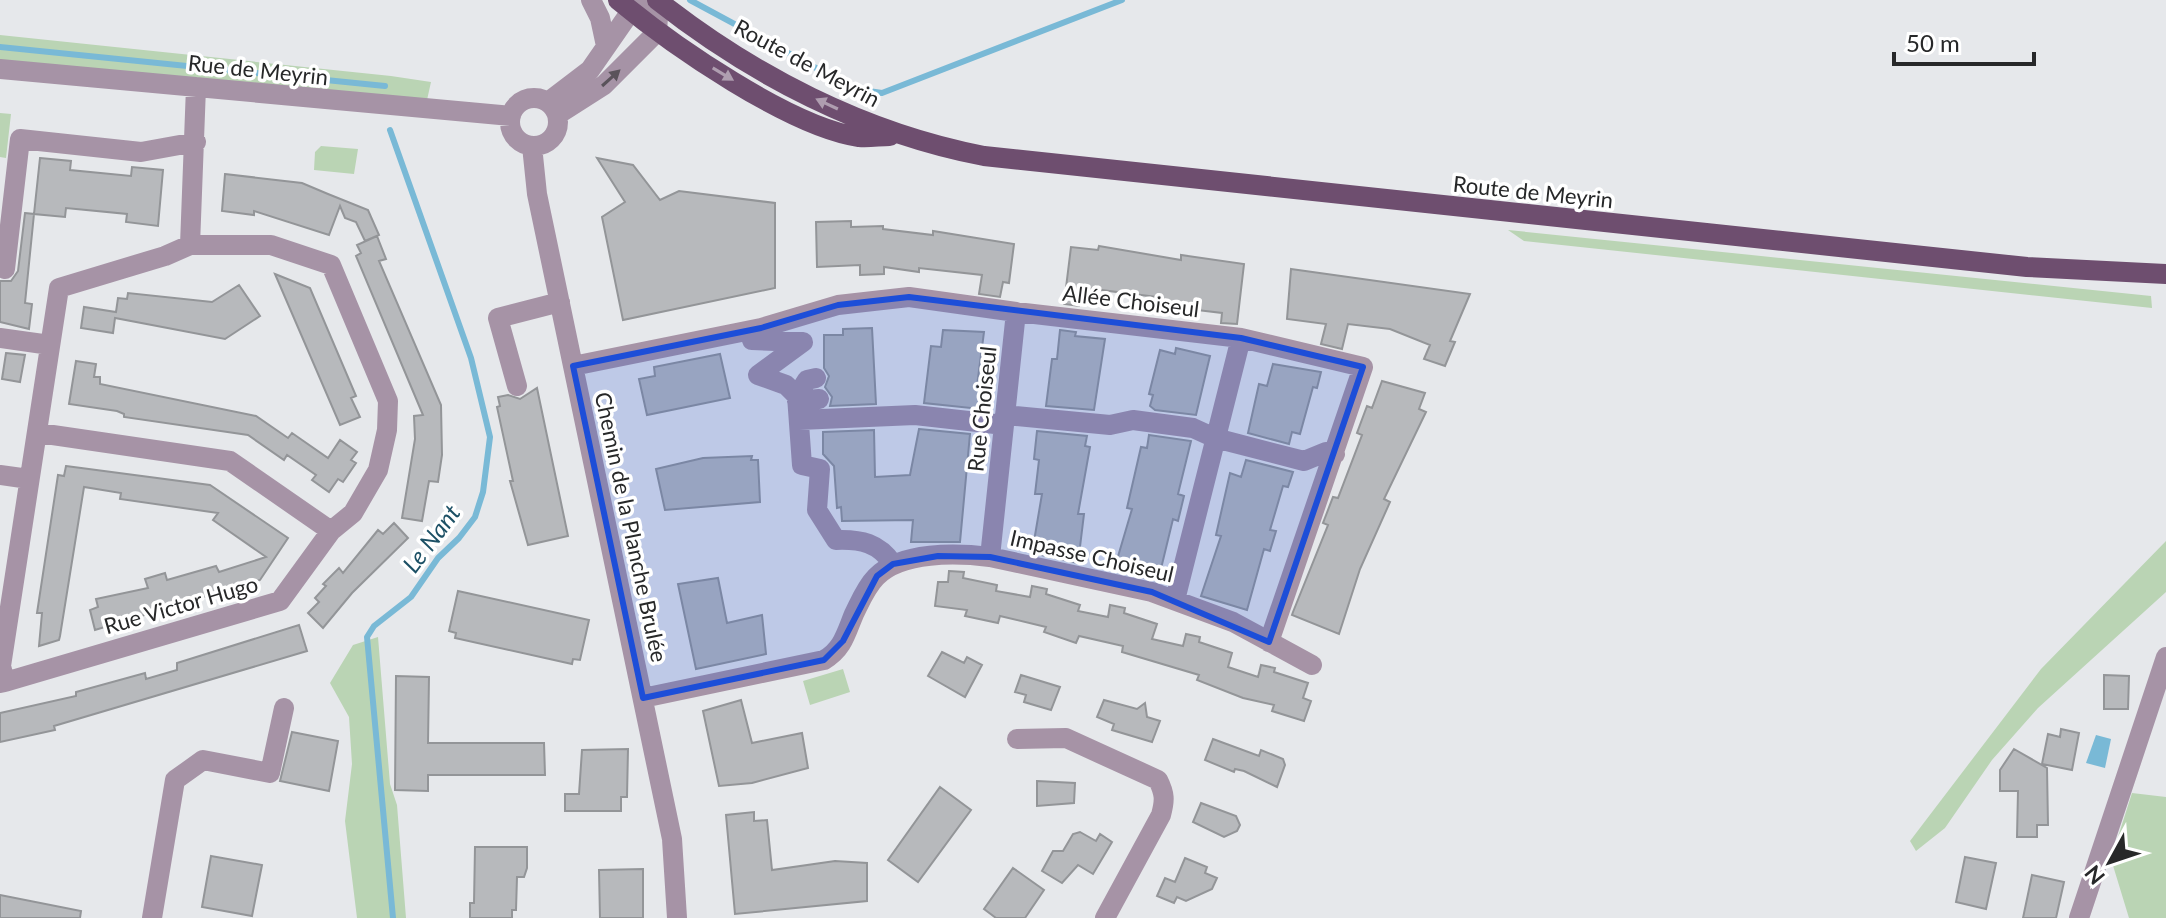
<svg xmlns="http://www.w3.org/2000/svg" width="2166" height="918" font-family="Lato,sans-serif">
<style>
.green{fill:#bad4b4}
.water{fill:#79b9d6}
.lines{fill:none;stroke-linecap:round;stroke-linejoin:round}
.stream{stroke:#79b9d6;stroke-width:6}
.building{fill:#b7b9bc;stroke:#939598;stroke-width:2}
.minor{stroke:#a693a6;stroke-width:20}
.major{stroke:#6e4e6f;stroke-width:20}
.oneway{fill:#af9eb0}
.oneway2{fill:#5a535b}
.marked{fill:#1d4ed8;fill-opacity:0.2;stroke:#1d4ed8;stroke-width:6;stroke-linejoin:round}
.labels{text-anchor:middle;stroke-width:7;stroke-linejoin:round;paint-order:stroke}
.street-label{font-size:22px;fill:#272829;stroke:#fff}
.water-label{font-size:24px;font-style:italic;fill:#1c5065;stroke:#fff}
</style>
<rect width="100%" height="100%" fill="#e6e8eb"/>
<path class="green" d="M0 35 391 76 431 82 427 100 0 60Z
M0 113 11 114 6 158 0 157Z
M321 146 358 149 354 174 314 170 315 152Z
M1508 230 2151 296 2152 308 1524 241Z
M2166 541V592L2038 708 1992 760 1945 828 1916 851 1910 841 2041 669Z
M378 637 390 784 397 805 406 918H357L345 821 352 764 349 717 330 683 353 645Z
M843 669 850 692 810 705 803 681Z
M2132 793 2166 797V918H2129L2111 859Z"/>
<path class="water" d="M2096 735 2111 739 2105 768 2086 763Z"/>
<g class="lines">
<path class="stream" d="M690 0 855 89 882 93 1122 0
M0 47 385 86
M390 130 471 358 490 437 483 492 475 517 459 538 438 558 411 597 374 626 367 637 393 918"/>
</g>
<path class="building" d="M40 158 71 161 70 170 131 176 132 167 163 170 158 226 126 222 127 214 76 209 66 208 65 217 34 214Z
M597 158 633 165 660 200 679 191 775 203V288L623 320 602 217 625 202Z
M225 174 302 183 328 194 368 210 379 235 365 241 356 222 345 218 340 206 329 235 254 211V215L222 211Z
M25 213 34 214 25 303 32 304 29 329 0 322V281H11L18 271Z
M851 221V227L883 226V229L933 235V231L1014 244 1009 283 1003 282 1000 297 979 294 982 275 919 268V272L884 267V274L860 275V265L817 267 816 222Z
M377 236 386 259 379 261 441 405 442 455 438 482 429 481 422 521 402 518 415 439 414 416 423 415 356 256 361 253 357 245Z
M1099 246 1181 260V255L1244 264 1237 324 1221 323 1222 313 1188 309 1189 305 1156 301V297L1085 288V292L1081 291 1079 306 1064 304 1071 247 1098 250Z
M1291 269 1470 294 1450 341 1455 342 1445 366 1424 359 1430 345 1390 329 1348 324 1342 349 1321 344 1326 324 1287 319Z
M275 274 310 288 356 396 351 398 360 417 340 425Z
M239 285 260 316 225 339 115 318 113 333 81 328 84 307 116 312 118 298 127 299 128 293 212 302Z
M872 328 876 404 830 406 832 397 825 387 829 376 824 368V335H843V329Z
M943 330 984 332 977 386 982 387 980 409 924 403 931 346 941 347Z
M1060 330 1076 332 1075 336 1105 339 1094 410 1046 406 1052 359H1057Z
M1176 348 1210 356 1196 415 1155 410 1150 406 1153 395 1149 394 1160 350 1175 354Z
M6 353 25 355 20 382 2 379Z
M720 354 730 398 647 415 639 379 655 376 654 367Z
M76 361 96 364 94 377H100V384L256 416 288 438 292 433 328 458 340 440 357 452 351 460 356 463 343 482 338 479 329 492 312 480 316 475 287 455 284 460 248 435 124 417V414L117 411 69 404Z
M1273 364 1321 372 1317 388 1313 387 1300 434 1292 432 1289 444 1248 433 1259 384 1267 386Z
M1382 381 1425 393 1419 409 1426 412 1384 499 1390 502 1360 569 1339 634 1292 615 1293 612 1328 525 1323 523 1333 497 1338 498 1362 435 1357 433 1367 406 1372 408Z
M537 388 568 536 528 545 510 481H513L497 407 500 406 498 397 508 395 520 399Z
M919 429 970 434 960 542H911L913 520 842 521 841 507 837 508 834 466 823 454V432L874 430 875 477 910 475Z
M1037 431 1087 436 1085 446 1090 447 1078 514H1084L1078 563 1032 553 1042 494H1035L1039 460 1034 459Z
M1149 435 1191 441 1178 494 1184 496 1178 521 1173 519 1158 581 1114 570 1132 509 1127 508 1141 447 1147 448Z
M752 456 751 460H758L760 502 665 510 656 469 703 458Z
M1246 460 1293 472 1288 487 1283 486 1270 530 1276 531 1270 551 1264 549 1247 610 1201 596 1221 536 1216 535 1230 473 1241 477Z
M66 466 210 485 288 538 260 580 95 630 90 610 98 607 96 599 148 588 145 579 165 573 167 580 216 566 219 572 266 557 213 520 218 513 120 499 121 493 84 487 60 636 59 640 39 646 42 613H37L58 475 64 476Z
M394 523 408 538 352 593 323 628 308 613 319 602 315 598 326 586 323 584 339 568 343 573 378 530 383 534Z
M949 571 964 572 963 578 997 585 996 591 1030 597 1032 586 1047 589 1046 594 1080 605 1078 611 1108 617 1110 605 1125 608 1124 613 1157 624 1152 639 1183 646 1186 634 1200 637 1199 642 1232 653 1228 667 1258 677 1261 665 1275 668 1274 672 1308 683 1303 698 1311 701 1304 721 1272 711 1274 705 1243 698 1197 680 1199 675 1122 652 1123 646 1079 636 1076 643 1044 632 1046 627 1000 616 998 623 965 616 967 610 935 606 938 582H948Z
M718 578 727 623 762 615 766 654 696 669 678 584Z
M458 591 589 620 580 660 573 659 572 664 455 638 456 633 449 631Z
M299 625 307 651 54 726 55 730 0 742V713L76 696V692L145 673 146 679 177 670V663Z
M942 652 964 663 967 657 982 665 965 697 928 676Z
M1021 675 1060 687 1051 710 1024 702 1026 695 1015 692Z
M2104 675 2129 676 2128 709H2104Z
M396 676 429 677 428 743H544L545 775H428V791L395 790Z
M741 700 752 743 802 733 808 768 752 783 719 786 703 711Z
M1104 700 1137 709 1145 703 1147 717 1160 721 1152 742 1112 730 1114 724 1097 717Z
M2061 729 2079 733 2072 770 2042 764 2048 734 2060 737Z
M292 732 338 741 329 791 280 781Z
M1213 739 1259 756 1261 750 1283 759 1285 765 1277 787 1244 771 1235 769 1234 772 1205 760Z
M628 749 627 797H621V811H565V794H579L582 750Z
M2014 749 2047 768 2048 825H2037V837H2017L2018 791H2000V770Z
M1037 781 1075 783 1074 803 1037 806Z
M940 787 971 810 918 882 888 860Z
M1201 803 1236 816 1240 825 1237 831 1224 837 1193 822Z
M754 812V821L767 820 772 870 835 861 867 863V901L735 914 726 815Z
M1080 832 1096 841 1100 834 1112 842 1093 874 1078 865 1062 883 1042 871 1053 851H1063L1073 834Z
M475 847H527V868L524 877H517L516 910H512V918H470V903H474Z
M211 856 262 865 252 916 202 907Z
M1965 857 1996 863 1986 909 1956 902Z
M1185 858 1207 867 1205 873 1217 878 1212 889 1186 901 1177 897 1174 903 1157 896 1165 878 1175 882Z
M1013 868 1044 890 1025 918H996L984 909Z
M643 869V918H600L599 870Z
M2032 875 2064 882 2056 918H2023Z
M0 895 81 911 80 918H0Z"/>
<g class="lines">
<path class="minor" d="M591 0 600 18 606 46
M0 69 511 116
M510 122a24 24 0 1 1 48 0a24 24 0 1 1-48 0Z
M548 102 590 70 631 11 659 1 657 32 604 85 557 115
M532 146 537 194 672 839 677 918
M5 269 20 139 141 152 196 142
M1016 312 1241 338 1363 367 1269 642
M750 333 752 340 803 342 758 375 786 385 797 396 802 465 820 469 817 510 836 540C861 539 879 543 893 564
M0 338 50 345
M573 366 761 328 838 305 909 297 1016 312 990 557C957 553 901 551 876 577 866 587 860 602 854 614 846 633 843 649 824 660L643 698
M517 386 498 318 560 302
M797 396 807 380 816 378
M797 401 819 399
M1005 415 1110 425 1133 420 1193 428 1215 438 1304 461 1326 452 1335 454
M799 420 915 415 1004 425
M39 433 230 461 331 531
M0 475 29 479
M990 557 1152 592 1233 622 1312 665
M1175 600 1241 338
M5 682 280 601 331 531 353 513 378 470 387 430 388 401 331 265 271 245H190
M0 683 5 682 1 666 59 288 165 256 190 245 196 87
M1017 739 1066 738 1158 780C1165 794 1165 800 1161 815L1105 918
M152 918 175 780 203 760 270 773 284 708
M2079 918 2166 657"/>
<path class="major" d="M618 0C672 45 790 127 859 137 869 138 880 136 890 136
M657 0C752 75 864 133 984 156L2027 267 2166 274"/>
</g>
<defs><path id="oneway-solid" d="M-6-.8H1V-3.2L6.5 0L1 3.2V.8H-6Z" transform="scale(2)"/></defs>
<g class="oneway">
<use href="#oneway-solid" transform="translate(723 74) rotate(31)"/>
<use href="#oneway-solid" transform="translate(827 104) rotate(-155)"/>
</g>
<use class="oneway2" href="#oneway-solid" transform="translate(611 78) rotate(-42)"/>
<path class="marked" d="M909 297 1241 338 1363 367 1269 642 1152 592 990 557 938 556 893 564 877 576 843 641 824 660 643 698 573 366 761 328 838 305Z"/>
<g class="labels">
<g class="street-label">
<text transform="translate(807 63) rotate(28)" y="8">Route de Meyrin</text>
<text transform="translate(258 70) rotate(6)" y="8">Rue de Meyrin</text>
<text transform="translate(1533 192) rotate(6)" y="8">Route de Meyrin</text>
<text transform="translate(1131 301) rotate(7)" y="8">Allée Choiseul</text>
<text transform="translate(982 409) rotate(-84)" y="8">Rue Choiseul</text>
<text transform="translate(631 527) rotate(78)" y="8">Chemin de la Planche Brulée</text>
<text transform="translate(1092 556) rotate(13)" y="8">Impasse Choiseul</text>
<text transform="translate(181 605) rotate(-16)" y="8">Rue Victor Hugo</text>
</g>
<g class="water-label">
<text transform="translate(432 539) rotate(-53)" y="8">Le Nant</text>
</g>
</g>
<g transform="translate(2110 862) rotate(230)" stroke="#ffffff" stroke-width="6" paint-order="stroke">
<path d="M0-6L14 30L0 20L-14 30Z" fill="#272829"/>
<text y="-12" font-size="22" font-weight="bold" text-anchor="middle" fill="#272829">N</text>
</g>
<path d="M1894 52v12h140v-12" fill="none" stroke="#272829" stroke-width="4"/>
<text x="1906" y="52" font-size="24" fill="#272829" stroke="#ffffff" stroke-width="6" paint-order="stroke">50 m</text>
</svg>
